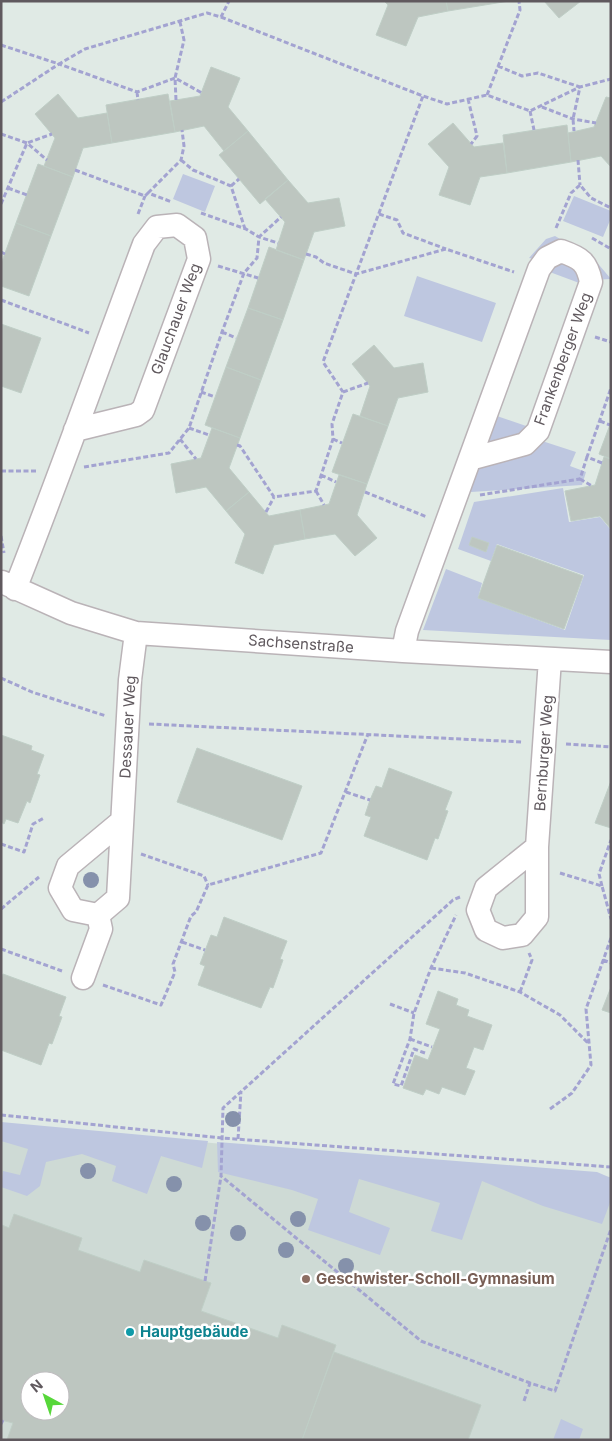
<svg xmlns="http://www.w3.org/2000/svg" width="612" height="1441" font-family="Inter,sans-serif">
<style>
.education{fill:#cedad5;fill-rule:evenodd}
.green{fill:#bec7e0}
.building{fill:#bdc6c0;stroke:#bfcec6;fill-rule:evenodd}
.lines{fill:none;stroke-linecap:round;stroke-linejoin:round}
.minor-casing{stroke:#bab3b7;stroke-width:25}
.path{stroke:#a3a3d1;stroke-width:3;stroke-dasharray:5 2.5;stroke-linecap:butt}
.minor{stroke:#fff;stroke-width:22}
.tree{fill:#8591ab}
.education-dot{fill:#8d6e63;stroke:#fff;stroke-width:2}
.culture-dot{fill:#0f9aa8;stroke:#fff;stroke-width:2}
.labels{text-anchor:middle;stroke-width:5;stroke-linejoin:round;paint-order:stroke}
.street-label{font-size:15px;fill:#60595e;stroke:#fff}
.education-label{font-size:15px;font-weight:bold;fill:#785e54;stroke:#fff;text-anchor:start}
.culture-label{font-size:15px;font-weight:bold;fill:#0d838f;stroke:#fff;text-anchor:start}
</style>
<rect width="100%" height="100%" fill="#e0eae5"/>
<path class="education" d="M1 1125 611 1177V1440H1ZM30 1381H60V1411H30Z"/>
<path class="green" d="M183 174 215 186 205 212 173 199Z
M574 196 611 211V218L603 237 563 221Z
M555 236 594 259 611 279 592 280 562 241 550 243 534 259 529 258 546 239Z
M556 262H569L581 271 582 284 547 271Z
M417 276 496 303 482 342 404 316Z
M494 415 529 427 523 434 490 441 486 434Z
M539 440 576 452 570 466 586 472 582 485 471 492 470 476 487 463Z
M563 488 569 522 600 517 611 530V640L423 630 446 569 482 583 478 598 565 630 584 575 497 544 491 561 458 549 474 502Z
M1 1122 208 1141 202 1168 161 1156 147 1194 112 1181 116 1166 82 1154 46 1162 40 1186 27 1196 1 1187 3 1171 20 1175 28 1149 1 1141Z
M217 1142 597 1172 611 1178V1200L602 1224 543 1206 482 1181 462 1240 431 1231 440 1203 359 1179 349 1212 390 1228 380 1255 308 1230 318 1199 292 1190 218 1172Z
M561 1419 583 1429 579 1440H553Z"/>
<path class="building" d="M384 1H446L448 11 418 17 406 46 376 35 388 5Z
M446 1H509L448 11Z
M544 1H581L559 18Z
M211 67 240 78 228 107 248 131 224 151 204 126 175 132 170 101 200 96Z
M58 94 78 118 107 113 112 143 83 148 73 177 44 166 55 138 35 114Z
M168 94 175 132 112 143 106 105Z
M606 97 611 98V167L601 156 571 162 568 133 594 127Z
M453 123 474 147 503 143 507 173 480 177 470 205 439 195 449 167 428 144Z
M567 125 571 162 507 173 503 135Z
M248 131 288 180 260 204 219 155Z
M38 164 73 177 51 236 16 223Z
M288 180 308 203 339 198 345 226 314 232 304 260 276 250 285 222 265 199Z
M16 223 51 236 29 296 1 286V264Z
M269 247 304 260 283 320 248 308Z
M248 308 283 320 261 380 226 367Z
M1 324 41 338 21 393 1 386Z
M374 345 394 368 423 363 428 392 398 398 388 426 360 416 370 386 352 364Z
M226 367 261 380 240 438 205 425Z
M353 414 388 426 367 484 332 472Z
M611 422V459L599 454Z
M212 428 240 438 229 468 249 492 226 511 206 487 176 493 171 464 201 458Z
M604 457 611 459V529L600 516 571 521 565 491 595 485Z
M339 475 367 484 357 515 377 538 355 556 335 534 305 539 300 510 329 504Z
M249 492 269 516 300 510 305 539 274 545 263 574 235 563 245 534 226 511Z
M472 537 489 543 486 552 469 545Z
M497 545 583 576 564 629 478 598Z
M1 735 32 746 31 750 44 755 37 774 40 775 30 803 27 801 18 823 6 819 4 824 1 822Z
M197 748 302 786 282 840 177 802Z
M389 768 452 792 445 810 448 811 438 839 435 838 427 860 364 836 371 817 365 815 370 800 376 786 382 788Z
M611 781V828L595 823Z
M224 917 287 941 280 959 283 960 273 988 270 987 261 1008 198 985 205 966 200 964 211 935 217 937Z
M3 974 66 997 59 1016 62 1017 52 1044 49 1043 41 1065 1 1050V979Z
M611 987V1013L602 1010Z
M438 991 458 999 456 1005 469 1010 467 1016 492 1025 483 1050 474 1047 466 1068 475 1071 465 1095 442 1087 439 1094 426 1089 423 1095 403 1088 415 1055 428 1060 440 1029 426 1024Z
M14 1214 82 1238 78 1250 140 1272 144 1260 211 1283 201 1311 278 1338 282 1325 336 1345 302 1440H7L13 1423 1 1420V1227L2 1225 9 1228ZM30 1381H60V1411H30Z
M334 1352 481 1405 468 1440H302Z"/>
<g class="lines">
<defs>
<path id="minor" d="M2 582 71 613 136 633 403 651 611 662
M15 589C60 475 101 359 144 244L157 227 177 225 195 238 199 259 143 410 136 415 75 430
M403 651 407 631 539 269 547 258 561 251C581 258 587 262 591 282L538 431 525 444 470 459
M122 821 68 866 60 888 73 910 98 915 118 898 130 680 136 633
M537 847 486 888 478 910 486 930 503 938 522 935 537 917V847L550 659
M83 978 101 929 98 915"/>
</defs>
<use href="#minor" class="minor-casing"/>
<path class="path" d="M1 2V1
M221 17 423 96 447 104 487 95 530 111 580 87 611 79
M1 45 59 64 85 49 207 13 221 17 229 1
M498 66 522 76 538 73 580 87 573 119 574 131
M137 92 138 100
M487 95 520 10 519 1
M468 99 477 136 471 144
M176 100 175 78 184 40 180 22
M1 102 59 64 137 92 175 78 202 93
M542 107 573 119 596 123
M530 111 534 130
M1 134 27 143 47 160
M181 160 193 170 231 186 245 229
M578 160 580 185
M75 170 145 196 148 193 172 202
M231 186 239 179
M8 188 27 195
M148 193 181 160 184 146 182 130
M1 204 27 143 52 134
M201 213 246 229 259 237 278 243
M138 214 145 196
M379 214 397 220 403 233 446 249
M556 228 571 193 580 185 591 198 611 208
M592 238 611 249
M1 252 5 254
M306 254 316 257 324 263 356 274 446 249 514 272
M218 266 258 278
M1 300 89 333
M222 332 236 338
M595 337 611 342
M201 392 215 397
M343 392 368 383
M600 421 610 425
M189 428 209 435
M180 439 196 459
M333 439 342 443
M237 445 240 446 274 497 316 491 333 439 332 424 343 392 323 362 423 96
M602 463 587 457 611 388
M84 467 169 453 189 428 222 332 244 273 257 258 259 237 281 217
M1 471H38
M321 475 336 482
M580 479 592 486
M316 491 324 505
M365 492 427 517
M480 495 580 479 587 457
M266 512 274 497
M1 536 4 553
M1 678 32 692 106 716
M149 724 522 742
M566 744 611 747
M346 792 370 800
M1 844 24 852 33 824 44 818
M141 854 204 876 208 885
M560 873 602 886 611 919
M602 886 599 874 611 840
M460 897 453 900 223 1108 221 1176 421 1341 530 1383
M1 909 39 877
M182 942 205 950
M1 949 62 971
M603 960 611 963
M431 968 465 973 520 992 560 1015 589 1044
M103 985 161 1005 175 972 173 964 191 916 196 912 208 885 321 853 368 734
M520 992 532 960 529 953
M390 1004 414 1013
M410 1039 432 1047
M425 1053 414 1049 401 1086 393 1084 410 1039 414 1013 431 968 456 915
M550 1109 572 1093 591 1065 586 1009 611 938
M1 1115 222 1138 611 1167
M238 1139 241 1091
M205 1281 221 1176
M524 1401 530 1383 555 1391 611 1229
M1 1424 3 1420"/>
<use href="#minor" class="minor"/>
</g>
<g class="tree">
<circle cx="91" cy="880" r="8"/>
<circle cx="233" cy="1119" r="8"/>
<circle cx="88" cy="1171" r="8"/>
<circle cx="174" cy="1184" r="8"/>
<circle cx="298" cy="1219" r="8"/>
<circle cx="203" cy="1223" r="8"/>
<circle cx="238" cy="1233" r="8"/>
<circle cx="286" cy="1250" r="8"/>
<circle cx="346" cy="1266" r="8"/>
</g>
<circle class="education-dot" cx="306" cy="1279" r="5"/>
<circle class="culture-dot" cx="130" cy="1332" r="5"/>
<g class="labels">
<g class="street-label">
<text transform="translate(176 319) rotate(-70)" y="5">Glauchauer Weg</text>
<text transform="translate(563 359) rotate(-70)" y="5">Frankenberger Weg</text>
<text transform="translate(301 644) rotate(4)" y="5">Sachsenstraße</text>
<text transform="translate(128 727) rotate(-87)" y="5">Dessauer Weg</text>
<text transform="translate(544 753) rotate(-86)" y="5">Bernburger Weg</text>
</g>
<g class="education-label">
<text x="316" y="1284">Geschwister-Scholl-Gymnasium</text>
</g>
<g class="culture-label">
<text x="140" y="1337">Hauptgebäude</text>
</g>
</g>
<rect width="612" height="1441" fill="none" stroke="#60595e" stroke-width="5"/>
<g transform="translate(45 1396) rotate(320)"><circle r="24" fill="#ffffff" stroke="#bfbdbf"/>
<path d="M0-4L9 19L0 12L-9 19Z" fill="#57d73a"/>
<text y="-8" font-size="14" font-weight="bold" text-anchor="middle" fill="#60595e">N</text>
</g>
</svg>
